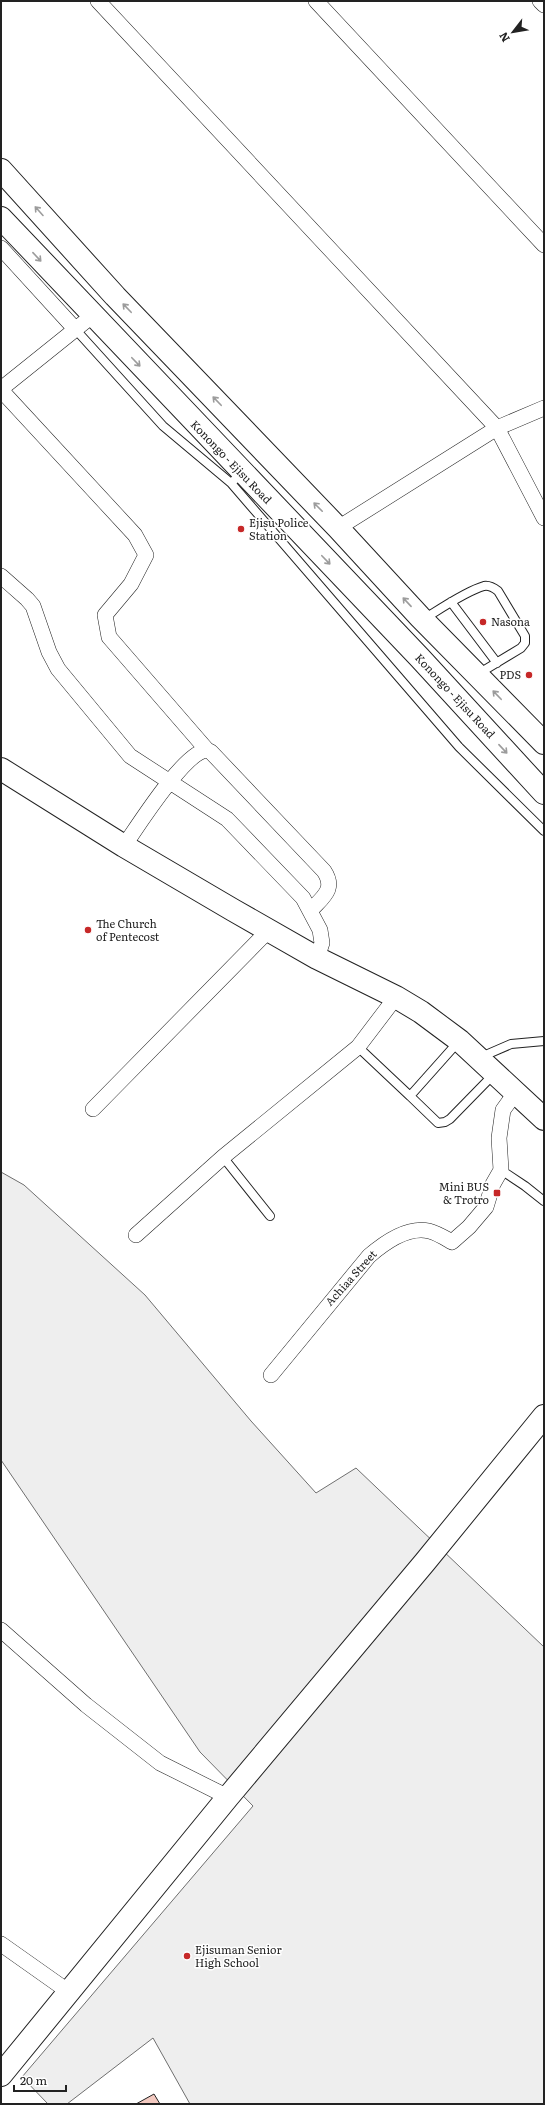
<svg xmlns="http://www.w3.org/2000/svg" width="545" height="2105" font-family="Literata,serif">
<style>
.green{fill:#eee;stroke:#6f6f6f}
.building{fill:#f3c9c0;stroke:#222}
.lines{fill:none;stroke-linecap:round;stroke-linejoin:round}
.lane-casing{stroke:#222;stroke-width:10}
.street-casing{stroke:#222;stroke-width:16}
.secondary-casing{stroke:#222;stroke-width:24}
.highway-casing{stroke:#222;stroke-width:24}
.lane{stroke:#fff;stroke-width:8}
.street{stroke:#fff;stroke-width:15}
.secondary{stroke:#fff;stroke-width:22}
.highway{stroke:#fff;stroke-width:22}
.oneway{stroke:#9c9c9c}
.poi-dot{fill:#c62828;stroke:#fff;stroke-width:1.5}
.labels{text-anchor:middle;stroke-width:3;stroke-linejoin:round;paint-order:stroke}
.street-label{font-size:11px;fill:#222;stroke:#fff}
.poi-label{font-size:11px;fill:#222;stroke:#fff;text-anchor:start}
</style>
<rect width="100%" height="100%" fill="#fff"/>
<path class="green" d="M1 1172 24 1185 145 1295 251 1421 316 1493 356 1468 544 1647V2104H190L153 2038 67 2104H48L22 2077 253 1806 200 1752 1 1460Z"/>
<path class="building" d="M154 2094 160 2104H136Z"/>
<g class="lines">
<defs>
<path id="lane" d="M76 330 163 426 231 483
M242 473 231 483 459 747 544 831
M451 602 497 663
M424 619C440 609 466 591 484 586 489 585 494 588 498 591L525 636V643L521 648 478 674
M358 1047 410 1096 459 1041
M481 1057 511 1044 544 1041
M410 1096 438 1123 445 1122 450 1119 494 1074
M223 1157 270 1216
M501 1170 525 1186 544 1201"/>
<path id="street" d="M98 1 497 428 544 518
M316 1 544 245
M540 1 544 5
M1 248 76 330
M1 389 92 316
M1 390 135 535 146 555 131 584 105 615 109 637 207 750 211 752 324 871C336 889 323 897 311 910
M338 528 497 428 544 408
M1 576 27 599 33 606 49 652 58 669 130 756 227 819 303 898 320 930 322 943 317 958
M124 846C138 826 184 752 207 750
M93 1109 269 930
M136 1235 223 1157 358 1047 396 997
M271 1375 369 1256C384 1243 407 1226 429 1231 437 1233 445 1238 452 1242L469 1227 486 1207 493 1184 501 1170 499 1138 503 1110 516 1092
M1 1630 86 1705 160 1763 228 1797
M1 1944 69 1992"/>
<path id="secondary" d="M1 769 124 846 233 910 317 958 396 997 421 1012 460 1041 544 1119
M1 2075 228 1797 425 1562 544 1416"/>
<path id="highway" d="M1 170 115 296 338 528 420 617 544 743
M1 218 420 658 544 793"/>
</defs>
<use href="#lane" class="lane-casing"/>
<use href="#street" class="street-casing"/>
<use href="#secondary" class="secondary-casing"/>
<use href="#highway" class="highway-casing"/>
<use href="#lane" class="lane"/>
<use href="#street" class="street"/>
<use href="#secondary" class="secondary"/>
<use href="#highway" class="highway"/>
</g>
<defs><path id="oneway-shaft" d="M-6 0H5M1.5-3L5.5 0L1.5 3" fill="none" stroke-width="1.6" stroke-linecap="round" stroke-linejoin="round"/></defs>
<g class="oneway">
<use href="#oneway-shaft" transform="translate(39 211) rotate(-132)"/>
<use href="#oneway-shaft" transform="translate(37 257) rotate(47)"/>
<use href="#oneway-shaft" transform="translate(127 308) rotate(-134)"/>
<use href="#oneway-shaft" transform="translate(136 362) rotate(46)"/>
<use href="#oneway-shaft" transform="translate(217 401) rotate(-134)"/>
<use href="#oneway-shaft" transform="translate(318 507) rotate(-135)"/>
<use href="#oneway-shaft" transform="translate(326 560) rotate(46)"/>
<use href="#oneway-shaft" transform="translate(407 602) rotate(-133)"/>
<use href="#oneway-shaft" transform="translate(497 695) rotate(-134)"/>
<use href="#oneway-shaft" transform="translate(503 749) rotate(47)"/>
</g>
<g class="poi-dot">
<circle cx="241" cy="529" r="4"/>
<circle cx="483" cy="622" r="4"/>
<circle cx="529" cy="675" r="4"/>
<circle cx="88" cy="930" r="4"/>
<rect x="493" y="1189" width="8" height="8" rx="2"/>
<circle cx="187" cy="1956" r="4"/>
</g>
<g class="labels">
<g class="street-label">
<text transform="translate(231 462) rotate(46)" y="4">Konongo - Ejisu Road</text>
<text transform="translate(455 696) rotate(47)" y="4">Konongo - Ejisu Road</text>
<text transform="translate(351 1278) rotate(-48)" y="4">Achiaa Street</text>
</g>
<g class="poi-label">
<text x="249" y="527">Ejisu Police<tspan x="249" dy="13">Station</tspan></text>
<text x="491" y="626">Nasona</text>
<text x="521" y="679" text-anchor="end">PDS</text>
<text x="96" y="928">The Church<tspan x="96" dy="13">of Pentecost</tspan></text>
<text x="489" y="1191" text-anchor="end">Mini BUS<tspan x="489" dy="13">&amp; Trotro</tspan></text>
<text x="195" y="1954">Ejisuman Senior<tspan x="195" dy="13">High School</tspan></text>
</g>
</g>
<rect width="545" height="2105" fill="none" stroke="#222222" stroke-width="4"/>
<g transform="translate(513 32) rotate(239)" stroke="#ffffff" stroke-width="3" paint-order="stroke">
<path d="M0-3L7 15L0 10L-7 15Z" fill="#222222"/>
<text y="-6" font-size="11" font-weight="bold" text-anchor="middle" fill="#222222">N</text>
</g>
<path d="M14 2085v6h52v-6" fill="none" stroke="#222222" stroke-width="2"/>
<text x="20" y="2085" font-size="12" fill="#222222" stroke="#ffffff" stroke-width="3" paint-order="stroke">20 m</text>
</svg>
